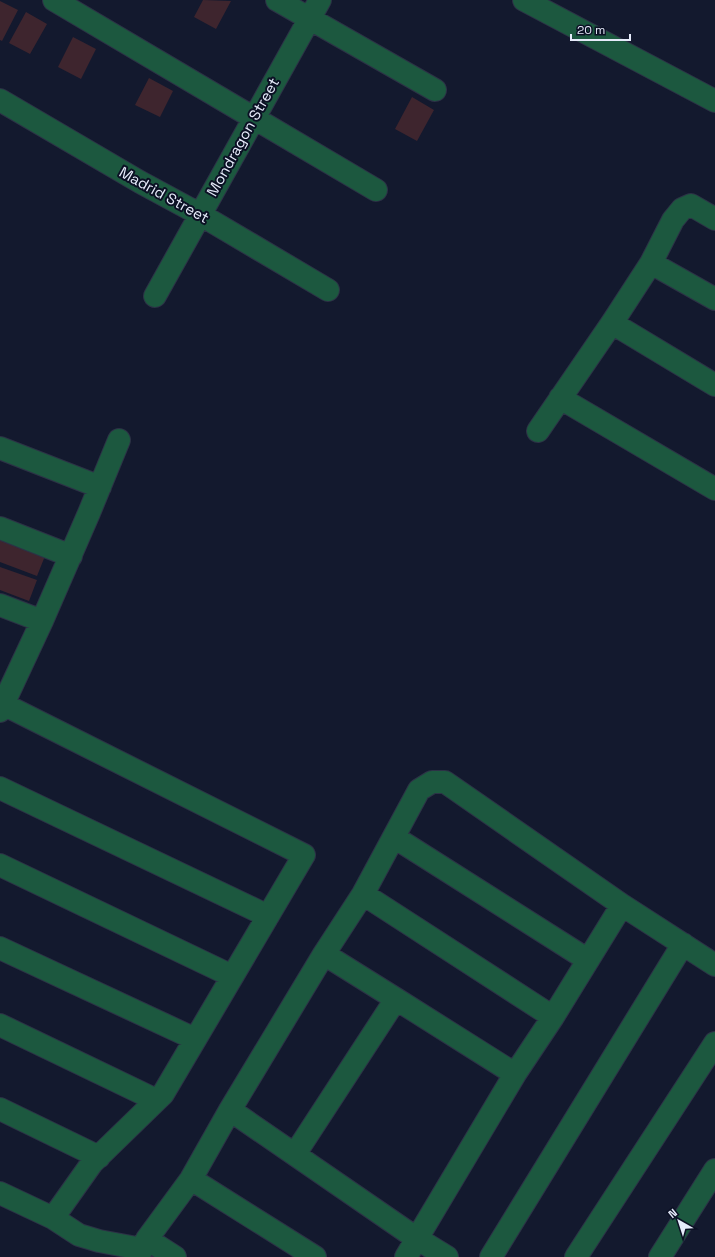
<svg xmlns="http://www.w3.org/2000/svg" width="715" height="1257" font-family="'Space Grotesk',sans-serif">
<style>
.building{fill:#3e252e}
.lines{fill:none;stroke-linecap:round;stroke-linejoin:round}
.minor-casing{stroke:#2c3246;stroke-width:24}
.minor{stroke:#1c583f;stroke-width:22}
.labels{text-anchor:middle;stroke-width:4;stroke-linejoin:round;paint-order:stroke}
.street-label{font-size:15px;fill:#e6ebfa;stroke:#0b1024}
</style>
<rect width="100%" height="100%" fill="#13192e"/>
<path class="building" d="M203 0 231 1 216 29 194 17Z
M0 1 18 10 2 41 0 40Z
M26 12 47 24 30 54 9 43Z
M73 37 96 49 81 79 58 67Z
M149 78 173 91 160 117 135 105Z
M412 97 434 110 417 141 395 129Z
M0 539 45 556 37 576 0 562Z
M0 567 37 580 29 601 0 590Z"/>
<g class="lines">
<defs>
<path id="minor" d="M54 0 376 190
M277 0 435 90
M524 0 715 101
M0 100 140 182 201 215 328 290
M651 263 715 299
M155 296 320 0
M612 323 715 385
M560 398 715 489
M538 431 612 323 651 263 673 220 682 209 691 205 715 219
M0 448 100 487
M0 528 71 556
M0 605 42 621
M3 704 304 855 163 1094 92 1163 53 1218
M0 711 42 621 89 513 119 440
M0 788 268 916
M394 837 588 960
M0 865 232 976
M363 894 553 1017
M622 905 715 965
M0 948 195 1039
M396 999 515 1074
M0 1025 156 1100
M0 1109 99 1157
M230 1110 416 1238 447 1257
M295 1154 396 999 324 954
M191 1179 315 1257
M0 1193 53 1218 79 1235 99 1241 142 1249
M147 1239 175 1257
M138 1257 147 1239 191 1179 230 1110 324 954 363 894 419 790 432 782H445L622 905 553 1017 515 1074 406 1257
M491 1257 683 944
M576 1257 715 1043
M660 1257 715 1170"/>
</defs>
<use href="#minor" class="minor-casing"/>
<use href="#minor" class="minor"/>
</g>
<g class="labels">
<g class="street-label">
<text transform="translate(243 137) rotate(-61)" y="5">Mondragon Street</text>
<text transform="translate(164 195) rotate(29)" y="5">Madrid Street</text>
</g>
</g>
<g transform="translate(679 1221) rotate(321)" stroke="#0b1024" stroke-width="3" paint-order="stroke">
<path d="M0-3L7 15L0 10L-7 15Z" fill="#e6ebfa"/>
<text y="-6" font-size="11" font-weight="bold" text-anchor="middle" fill="#e6ebfa">N</text>
</g>
<path d="M571 34v6h59v-6" fill="none" stroke="#e6ebfa" stroke-width="2"/>
<text x="577" y="34" font-size="12" fill="#e6ebfa" stroke="#0b1024" stroke-width="3" paint-order="stroke">20 m</text>
</svg>
